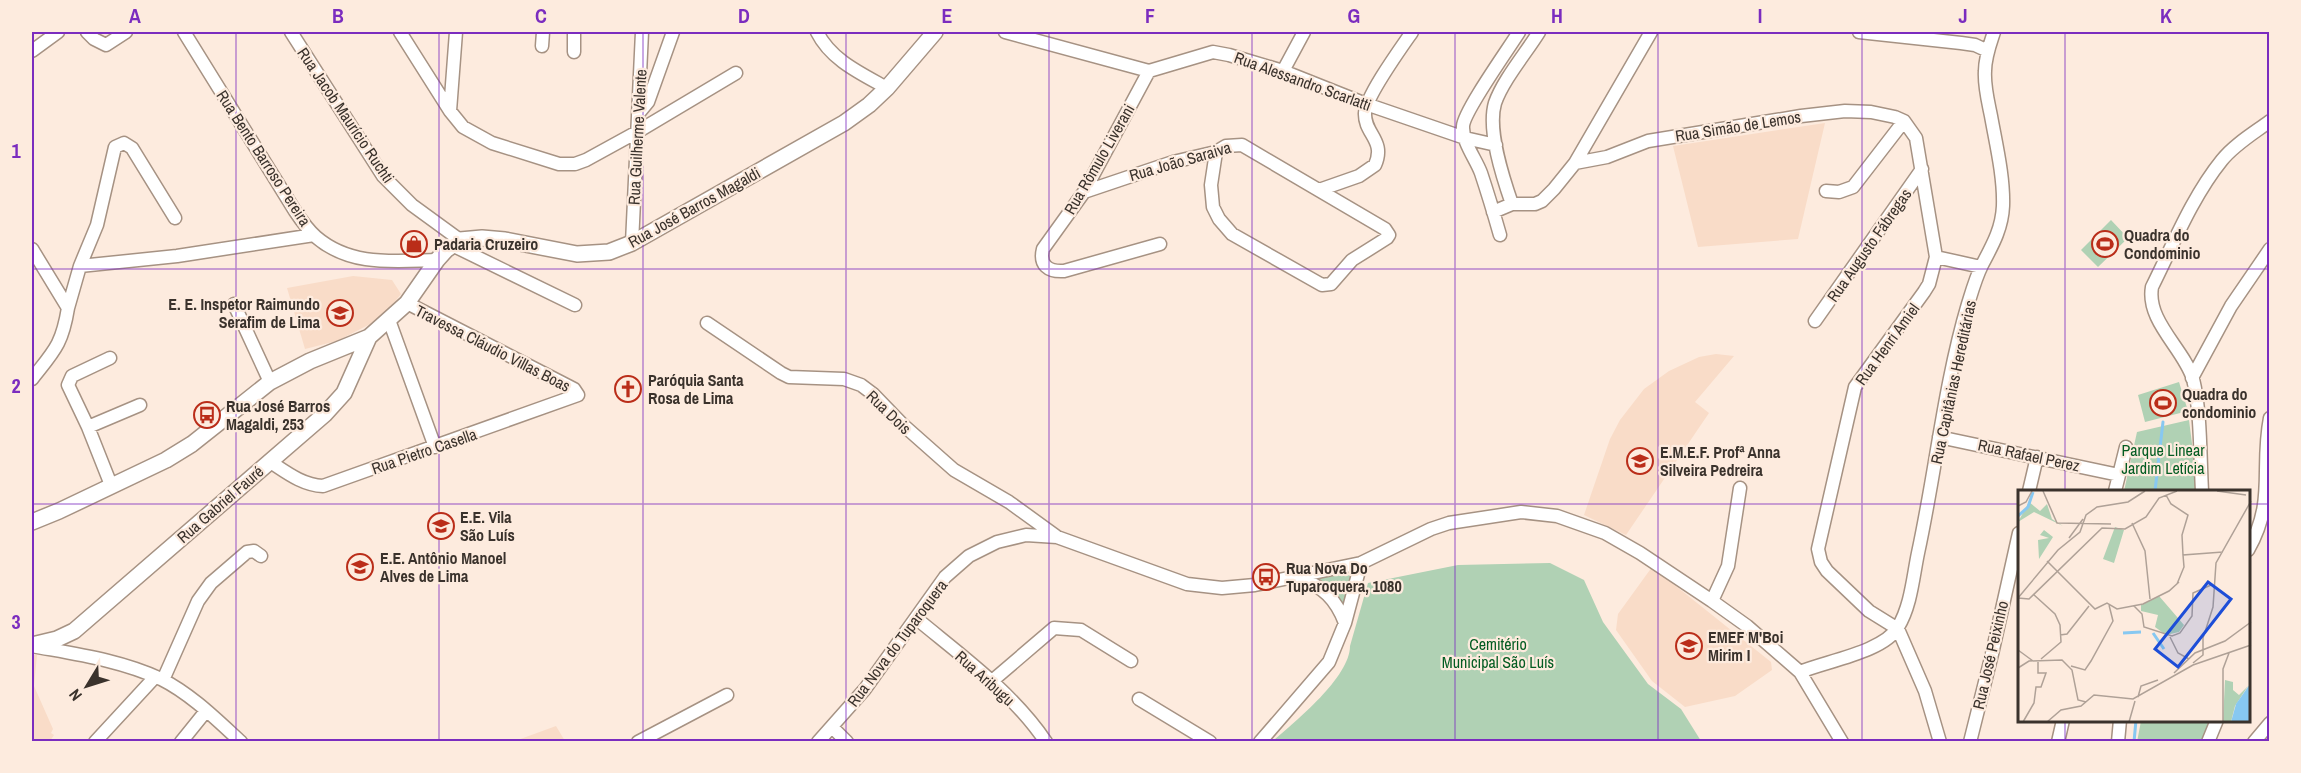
<svg xmlns="http://www.w3.org/2000/svg" width="2301" height="773" font-family="'Archivo Narrow',sans-serif">
<style>
.built{fill:#f9dcc8}
.green{fill:#b0d1b4}
.lines{fill:none;stroke-linecap:round;stroke-linejoin:round}
.stream{stroke:#87c8f1;stroke-width:3}
.minor-casing{stroke:#a69283;stroke-width:15}
.major-casing{stroke:#a69283;stroke-width:18}
.minor{stroke:#fff;stroke-width:12}
.major{stroke:#fff;stroke-width:15}
.grid{fill:none;stroke:#7b2cbf;stroke-width:1.5;stroke-opacity:0.55}
.labels{text-anchor:middle;stroke-width:4.5;stroke-linejoin:round;paint-order:stroke}
.street-label{font-size:16px;fill:#3a322c;stroke:#fdebde}
.poi-label{font-size:16px;font-weight:bold;fill:#3a322c;stroke:#fdebde;text-anchor:start}
.park-label{font-size:16px;fill:#035c22;stroke:#fdebde}
.inset-river{fill:none;stroke:#87c8f1;stroke-width:3}
.inset-road{fill:none;stroke:#afa197;stroke-width:1.5}
.view{fill:#1d4ed8;fill-opacity:0.15;stroke:#1d4ed8;stroke-width:3}
.inset-edge{fill:none;stroke:#3a322c;stroke-width:3}
.neatline{fill:none;stroke:#7b2cbf;stroke-width:2}
.grid-label{font-size:20px;text-anchor:middle;font-weight:bold;fill:#7b2cbf}
</style>
<rect width="100%" height="100%" fill="#fdebde"/>
<path class="built" d="M1825 123 1798 239 1698 247 1673 146Z
M353 276 392 280 401 294 382 318 337 341 305 349 287 288Z
M1716 354 1734 356 1695 402 1709 413 1626 535 1584 515 1610 439 1620 420 1644 389 1669 371 1699 357Z
M1652 567 1771 662 1772 670 1735 696 1685 707 1652 681 1616 630 1618 614Z
M32 655H37L34 686 53 729 51 733 54 735 50 741H32Z
M556 726 565 741H515Z"/>
<path class="green" d="M2111 220 2128 238 2098 267 2081 250Z
M2179 382 2188 411 2145 422 2138 395Z
M2189 420 2198 491H2124L2137 432Z
M1550 563 1584 580 1603 622 1648 684 1681 709 1701 741H1273C1296 721 1350 677 1350 646L1368 583 1458 565Z
M1356 575 1344 604 1314 577Z
M2141 721H2211L2203 741 2137 742Z"/>
<g class="lines">
<path class="stream" d="M2155 491 2163 422
M2134 742 2136 720"/>
<defs>
<path id="minor" d="M87 32 94 39 106 45 126 32
M184 32 295 211C301 220 308 230 316 237 351 267 394 261 437 260
M291 32 383 176 412 205 460 240
M400 32 450 111 463 127 492 143 559 164H575L586 160 637 132 736 73
M817 32C831 60 860 73 887 88
M1005 32 1149 71 1213 52 1229 55 1283 71 1366 104 1465 138 1496 145
M1859 32 1961 43 1975 45 1988 51
M542 46 543 32
M32 51 58 32
M574 52V32
M1149 71 1084 192 1043 249C1039 265 1048 272 1064 271L1160 244
M1283 71 1304 32
M450 111 456 32
M638 114 648 102 673 32
M1575 163 1607 157 1648 141 1801 116 1845 111 1871 112 1895 117 1904 121 1916 138 1936 257 1981 267
M1319 190 1359 176 1375 165C1386 140 1364 134 1365 113 1366 96 1401 48 1412 32
M1826 191 1839 192 1853 187 1904 121
M1084 192 1173 162 1216 152 1226 146 1242 145 1385 229 1389 235 1387 238 1352 260 1331 284 1322 285 1232 234 1219 219 1213 207 1211 185 1216 152
M1512 204C1503 178 1487 130 1495 103 1503 80 1526 53 1539 32
M1493 212 1512 204H1535L1542 201 1554 189 1575 163 1651 32
M1500 235C1494 214 1488 194 1481 173 1476 159 1462 142 1463 126 1464 111 1509 48 1519 32
M632 243 642 32
M452 245 575 305
M32 249 68 308C62 345 54 351 32 379
M1936 257 1929 284 1924 292 1855 387 1818 549 1821 562 1827 571 1869 611 1898 629 1925 691 1940 742
M80 266 177 256 314 235
M234 304 270 382
M68 308 80 266 97 225 115 147 124 143 132 148 175 218
M389 320 435 447
M1815 321 1922 169
M707 323 781 373 789 377 844 379 861 385 873 394 902 424 954 470 1009 502 1056 536
M110 358 72 376 68 385 88 427 111 485
M2192 378 2231 306 2270 249
M88 427 140 405
M1939 437 2119 475
M269 461C286 472 302 485 323 486L578 395 574 389 407 303
M2029 491 2037 457
M2115 491 2126 447
M2202 491C2200 457 2201 411 2193 379 2184 349 2146 321 2152 287 2173 245 2192 197 2222 160 2235 144 2254 133 2270 121
M2248 550C2276 501 2260 469 2270 418
M1299 577C1323 587 1336 599 1345 623
M1712 601 1728 566 1740 488
M917 619C963 657 1013 693 1046 742
M32 646C75 654 120 660 161 679 191 694 217 720 241 742
M1800 672C1826 661 1884 652 1898 627 1911 606 1913 577 1918 553 1936 470 1944 385 1968 304 1972 291 1976 277 1982 265 1992 246 2002 229 2003 206 2004 177 1996 144 1991 116 1988 101 1984 86 1985 71 1985 57 1990 44 1994 32
M163 680 198 601 211 583 247 552 254 551 261 556
M992 681 1054 628 1081 630 1131 661
M1139 699 1210 742
M833 728 847 742
M95 742 155 677
M181 742 206 711
M638 742 727 695
M818 742 865 689 945 577 969 556 997 542 1026 535 1057 537 1187 584 1222 588 1255 585 1361 563 1431 529 1449 523 1521 512 1557 516 1605 533 1640 553 1712 601 1747 626 1800 672 1842 742
M1260 742 1329 662 1345 623 1361 563
M1970 742 1992 654 2019 533
M2058 742 2063 720
M2118 742 2120 720
M2208 742 2217 720
M2254 742 2270 723"/>
<path id="major" d="M32 522 59 511 166 460 192 444 270 382 310 361 369 337 407 303 437 260 446 250 460 240 482 238 505 240 577 254 609 252 632 243 844 123 869 105 887 88 935 32
M32 645 57 639 74 631 325 414 344 393 369 337"/>
</defs>
<use href="#minor" class="minor-casing"/>
<use href="#major" class="major-casing"/>
<use href="#minor" class="minor"/>
<use href="#major" class="major"/>
</g>
<path class="grid" d="M236 32V742M439 32V742M643 32V742M846 32V742M1049 32V742M1252 32V742M1455 32V742M1658 32V742M1862 32V742M2065 32V491M32 269H2270M32 504H2019M2248 504H2270M2065 720V742"/>
<defs>
<symbol id="shop-ring" viewBox="-11 -11 22 22"><circle r="9.5" fill="#fdebde" stroke="#ba2d19" stroke-width="1.5"/><path d="M-5-2.5h2.3a2.7 3.5 0 0 1 5.4 0H5L5.5 6h-11ZM-1.5-2.5h3a1.5 2.3 0 0 0-3 0Z" fill="#ba2d19"/></symbol>
<symbol id="stadium-ring" viewBox="-11 -11 22 22"><circle r="9.5" fill="#fdebde" stroke="#ba2d19" stroke-width="1.5"/><path d="M0-5a6.5 5 0 1 0 0 10a6.5 5 0 1 0 0-10ZM-3.5-1.8h7v3.6h-7Z" fill="#ba2d19"/></symbol>
<symbol id="school-ring" viewBox="-11 -11 22 22"><circle r="9.5" fill="#fdebde" stroke="#ba2d19" stroke-width="1.5"/><path d="M0-5L7-2L0 1L-7-2ZM-4 1L0 2.5L4 1V4Q0 6-4 4Z" fill="#ba2d19"/></symbol>
<symbol id="church-ring" viewBox="-11 -11 22 22"><circle r="9.5" fill="#fdebde" stroke="#ba2d19" stroke-width="1.5"/><path d="M-1.2-6h2.4v3.5h3.3v2.4h-3.3V6h-2.4V-.1h-3.3v-2.4h3.3Z" fill="#ba2d19"/></symbol>
<symbol id="bus-ring" viewBox="-11 -11 22 22"><circle r="9.5" fill="#fdebde" stroke="#ba2d19" stroke-width="1.5"/><path d="M-5-6H5V4H4V6H2V4H-2V6H-4V4H-5ZM-3.5-4V0h7V-4ZM-3.5 1.2v1.5H-2V1.2ZM2 1.2v1.5H3.5V1.2Z" fill="#ba2d19"/></symbol>
</defs>
<g fill-rule="evenodd">
<use href="#shop-ring" x="399" y="229" width="30" height="30"/>
<use href="#stadium-ring" x="2090" y="229" width="30" height="30"/>
<use href="#school-ring" x="325" y="298" width="30" height="30"/>
<use href="#church-ring" x="613" y="374" width="30" height="30"/>
<use href="#stadium-ring" x="2148" y="388" width="30" height="30"/>
<use href="#bus-ring" x="192" y="400" width="30" height="30"/>
<use href="#school-ring" x="1625" y="446" width="30" height="30"/>
<use href="#school-ring" x="426" y="511" width="30" height="30"/>
<use href="#school-ring" x="345" y="552" width="30" height="30"/>
<use href="#bus-ring" x="1251" y="562" width="30" height="30"/>
<use href="#school-ring" x="1674" y="631" width="30" height="30"/>
</g>
<g class="labels">
<g class="street-label">
<text transform="translate(1303 81) rotate(20)" y="6">Rua Alessandro Scarlatti</text>
<text transform="translate(346 115) rotate(56)" y="6">Rua Jacob Maurício Ruchti</text>
<text transform="translate(1738 126) rotate(-9)" y="6">Rua Simão de Lemos</text>
<text transform="translate(637 137) rotate(-87)" y="6">Rua Guilherme Valente</text>
<text transform="translate(264 158) rotate(57)" y="6">Rua Bento Barroso Pereira</text>
<text transform="translate(1099 159) rotate(-60)" y="6">Rua Rômulo Liverani</text>
<text transform="translate(1180 161) rotate(-16)" y="6">Rua João Saraiva</text>
<text transform="translate(694 207) rotate(-29)" y="6">Rua José Barros Magaldi</text>
<text transform="translate(1869 245) rotate(-55)" y="6">Rua Augusto Fábregas</text>
<text transform="translate(1887 344) rotate(-54)" y="6">Rua Henri Amiel</text>
<text transform="translate(493 348) rotate(27)" y="6">Travessa Cláudio Villas Boas</text>
<text transform="translate(1953 382) rotate(-78)" y="6">Rua Capitânias Hereditárias</text>
<text transform="translate(889 412) rotate(44)" y="6">Rua Dois</text>
<text transform="translate(424 451) rotate(-19)" y="6">Rua Pietro Casella</text>
<text transform="translate(2029 455) rotate(12)" y="6">Rua Rafael Perez</text>
<text transform="translate(220 504) rotate(-41)" y="6">Rua Gabriel Fauré</text>
<text transform="translate(897 643) rotate(-53)" y="6">Rua Nova do Tuparoquera</text>
<text transform="translate(1990 655) rotate(-77)" y="6">Rua José Peixinho</text>
<text transform="translate(985 678) rotate(42)" y="6">Rua Aribugu</text>
</g>
<g class="poi-label">
<text x="2124" y="241">Quadra do<tspan x="2124" dy="18">Condominio</tspan></text>
<text x="434" y="250">Padaria Cruzeiro</text>
<text x="320" y="310" text-anchor="end">E. E. Inspetor Raimundo<tspan x="320" dy="18">Serafim de Lima</tspan></text>
<text x="648" y="386">Paróquia Santa<tspan x="648" dy="18">Rosa de Lima</tspan></text>
<text x="2182" y="400">Quadra do<tspan x="2182" dy="18">condominio</tspan></text>
<text x="226" y="412">Rua José Barros<tspan x="226" dy="18">Magaldi, 253</tspan></text>
<text x="1660" y="458">E.M.E.F. Profª Anna<tspan x="1660" dy="18">Silveira Pedreira</tspan></text>
<text x="460" y="523">E.E. Vila<tspan x="460" dy="18">São Luís</tspan></text>
<text x="380" y="564">E.E. Antônio Manoel<tspan x="380" dy="18">Alves de Lima</tspan></text>
<text x="1286" y="574">Rua Nova Do<tspan x="1286" dy="18">Tuparoquera, 1080</tspan></text>
<text x="1708" y="643">EMEF M'Boi<tspan x="1708" dy="18">Mirim I</tspan></text>
</g>
<g class="park-label">
<text x="2163" y="456">Parque Linear<tspan x="2163" dy="18">Jardim Letícia</tspan></text>
<text x="1498" y="650">Cemitério<tspan x="1498" dy="18">Municipal São Luís</tspan></text>
</g>
</g>
<g transform="translate(2018 490)">
<rect width="232" height="232" fill="#fdebde"/>
<path d="M11 12 22 21 29 14 34 29 45 36 16 22 0 32ZM97 37 106 40 96 73 85 69ZM26 40 35 47 21 69 20 50 31 48 22 45ZM141 106 166 135 161 142 148 145 137 137 140 125 123 121V115ZM207 190 215 192V200L221 205 230 196 217 216 213 232H205Z" fill="#b0d1b4"/>
<path d="M232 194V232H213L218 214Z" fill="#87c8f1"/>
<path class="inset-river" d="M0 26 10 17 15 2M105 143 123 142M135 143 146 159"/>
<path class="inset-road" d="M25 1 39 33 93 34M199 1 228 5M148 5 153 14 170 25 164 45 165 65M0 16 8 12 14 1M114 33 127 61 132 109M51 48 65 29M29 71 77 119 89 113 99 119 125 114 151 101 161 92M159 94 166 77 165 65 205 62M15 104 37 124 42 135 43 152 23 169M0 108 11 109 84 38 107 39 128 27 141 8 159 1M0 108 40 60 62 42 68 25 79 17 110 12 127 1M116 116 124 124 126 137 154 146 162 143 174 126 175 103 193 95M42 145 49 144 71 116M152 147 160 163 171 169M0 160 15 171M175 173 185 165V148L195 117 198 73 233 11M53 176 67 180 73 171 95 131 91 115M0 178 11 171 44 170 54 180 60 210 68 212M156 183 177 163 207 151 233 132M120 207 123 196 140 190M5 232 16 213 18 197H23L28 183H20V172M29 232 43 220 63 216 76 205 115 209 175 175 233 155M111 232 117 211M205 232V179L211 163"/>
<path class="view" d="M190 92 213 109 160 177 137 159Z"/>
<rect width="232" height="232" class="inset-edge"/>
</g>
<rect width="2301" height="773" fill="none" stroke="#fdebde" stroke-width="66"/>
<g transform="translate(87 686) rotate(232)" stroke="#fdebde" stroke-width="4.5" paint-order="stroke">
<path d="M0-4.5L10 22L0 15L-10 22Z" fill="#3a322c"/>
<text y="-9" font-size="16" font-weight="bold" text-anchor="middle" fill="#3a322c">N</text>
</g>
<rect x="33" y="33" width="2235" height="707" class="neatline"/>
<g class="grid-label">
<text x="135" y="23">A</text>
<text x="338" y="23">B</text>
<text x="541" y="23">C</text>
<text x="744" y="23">D</text>
<text x="947" y="23">E</text>
<text x="1150" y="23">F</text>
<text x="1354" y="23">G</text>
<text x="1557" y="23">H</text>
<text x="1760" y="23">I</text>
<text x="1963" y="23">J</text>
<text x="2166" y="23">K</text>
<text x="16" y="158">1</text>
<text x="16" y="393">2</text>
<text x="16" y="629">3</text>
</g>
</svg>
